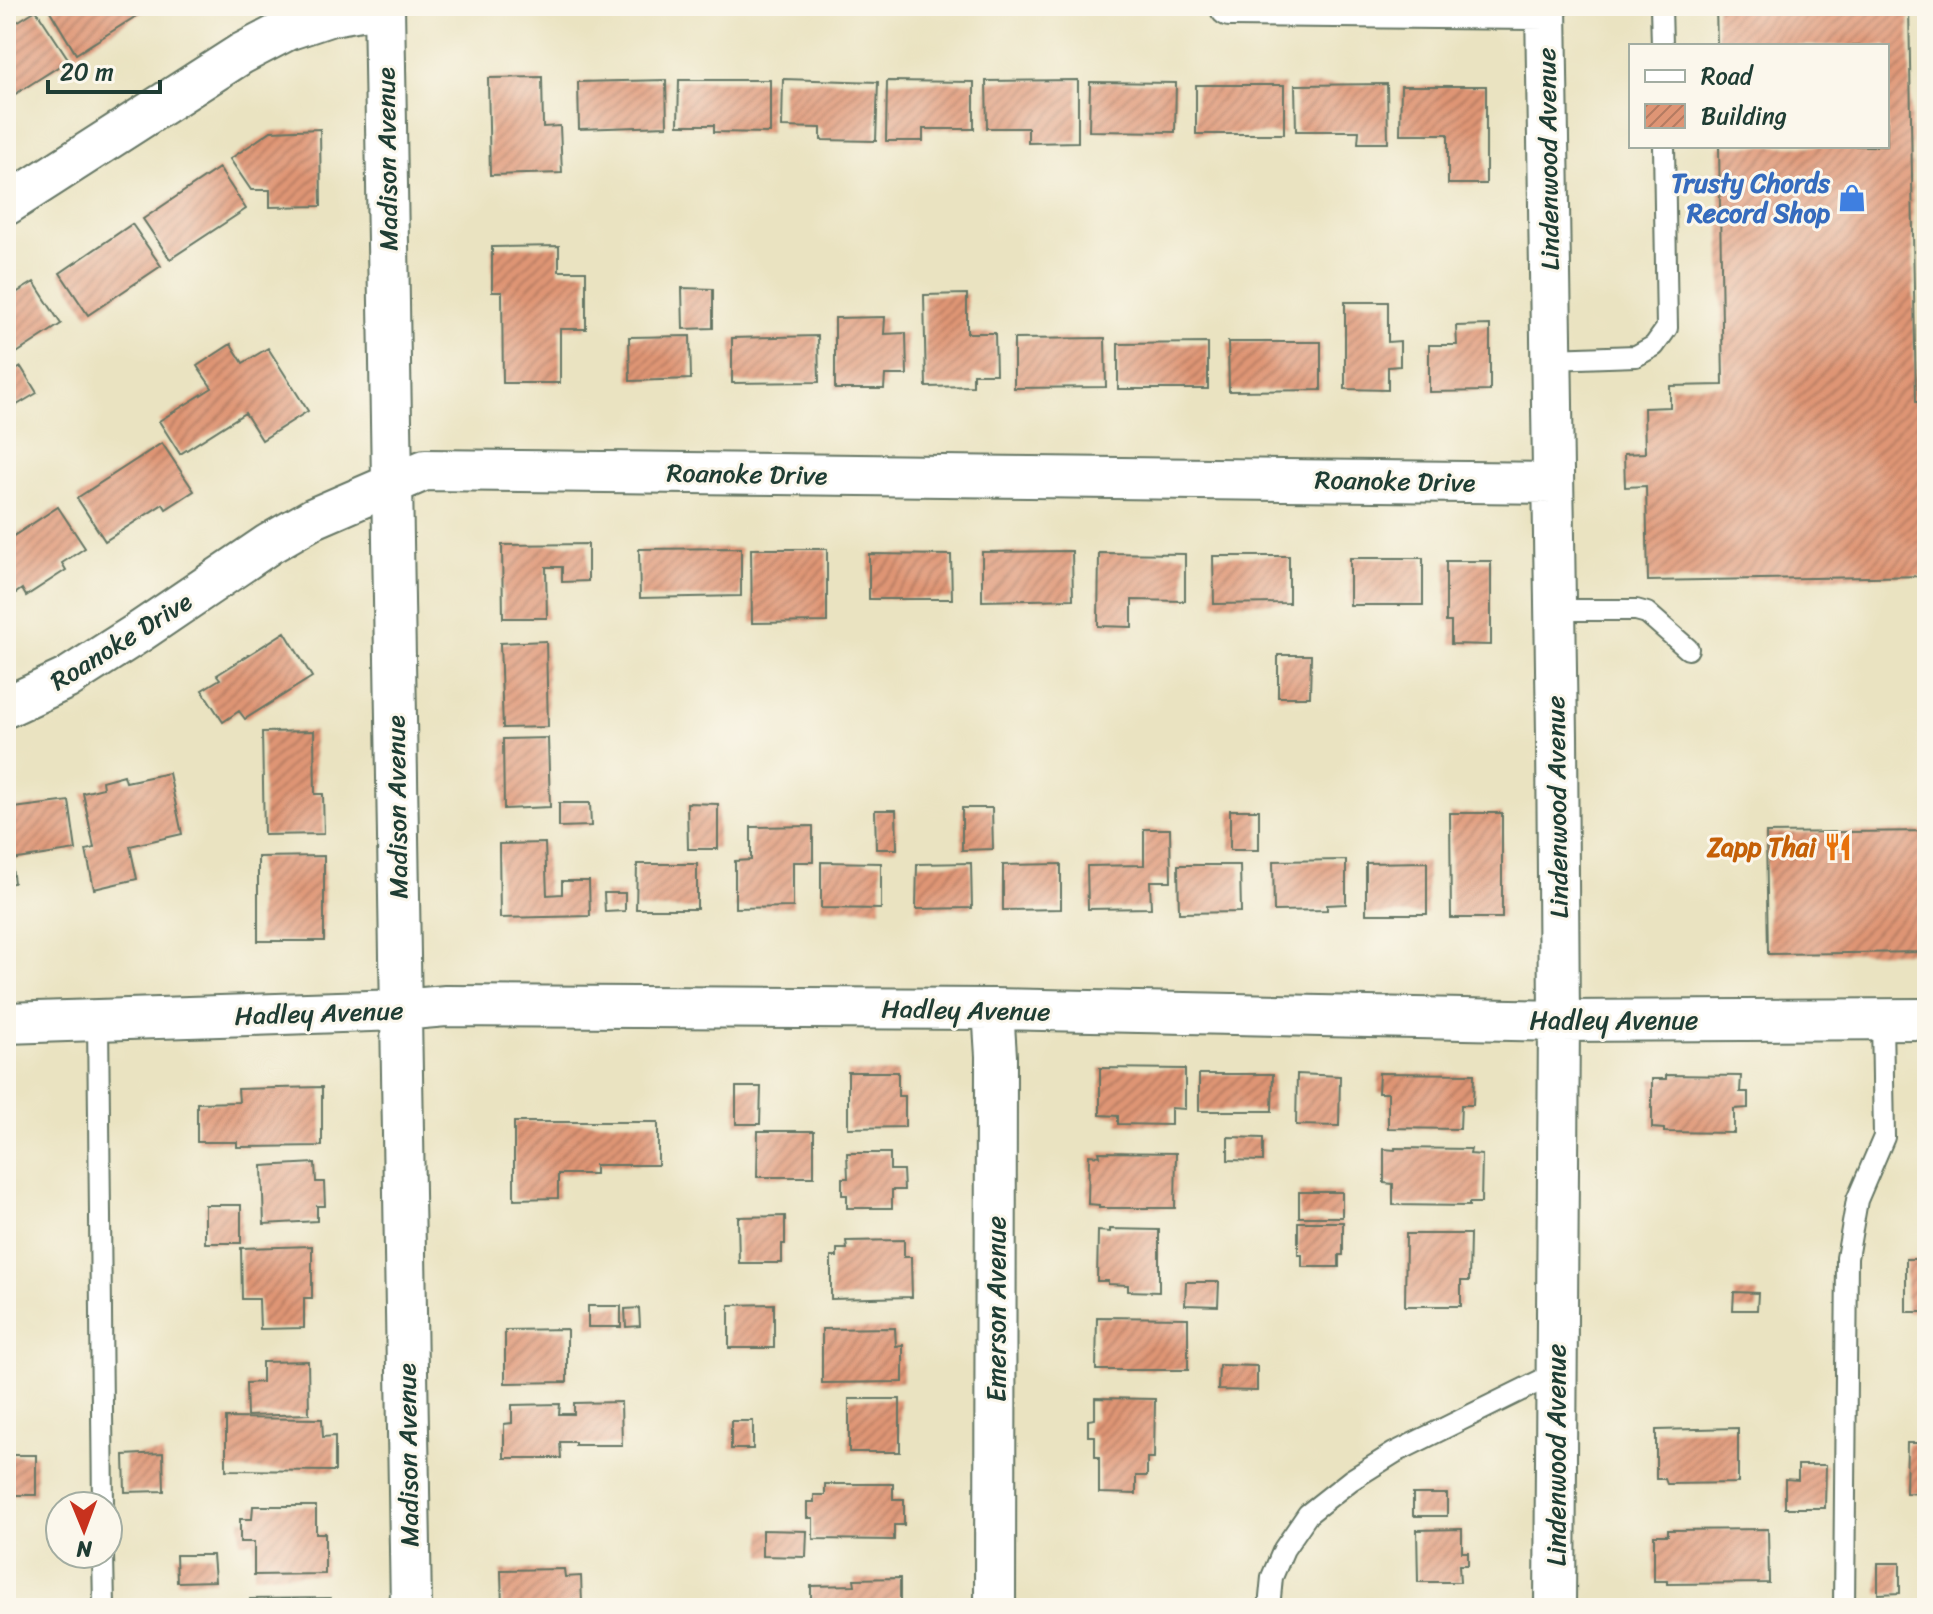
<svg xmlns="http://www.w3.org/2000/svg" width="1933" height="1614" font-family="Sriracha,sans-serif">
<style>
.building{fill:url(#building-hatch)}
.lines{fill:none;stroke-linecap:round;stroke-linejoin:round}
.service-casing{stroke:#667765;stroke-width:24}
.minor-casing{stroke:#667765;stroke-width:44}
.service{stroke:#fff;stroke-width:20}
.minor{stroke:#fff;stroke-width:40}
.labels{text-anchor:middle;stroke-width:6;stroke-linejoin:round;paint-order:stroke}
.street-label{font-size:26px;fill:#1f3d34;stroke:#fbf7ec}
.shop-label{font-size:26px;font-weight:bold;fill:#366cbe;stroke:#fbf7ec;text-anchor:end}
.food-label{font-size:26px;font-weight:bold;fill:#c56008;stroke:#fbf7ec;text-anchor:end}
</style>
<defs>
<pattern id="building-hatch" width="6" height="6" patternUnits="userSpaceOnUse" patternTransform="scale(2)"><rect width="6" height="6" fill="#df9575"/><path d="M-1 1l2-2M0 6l6-6M5 7l2-2" fill="none" stroke="#b47b61"/></pattern>
</defs>
<rect width="100%" height="100%" fill="#fbf7ec"/>
<filter id="ink" filterUnits="userSpaceOnUse"><feTurbulence type="fractalNoise" baseFrequency=".0125" numOctaves="2"/><feDisplacementMap in="SourceGraphic" scale="16" xChannelSelector="R" yChannelSelector="G"/><feConvolveMatrix kernelMatrix="1 2 1 2 8 2 1 2 1" color-interpolation-filters="sRGB"/></filter>
<filter id="wash" filterUnits="userSpaceOnUse"><feTurbulence type="fractalNoise" baseFrequency=".006" numOctaves="4" result="noise"/><feDisplacementMap in="SourceGraphic" scale="32" xChannelSelector="R" yChannelSelector="G"/><feGaussianBlur stdDeviation="1.8" result="paint"/><feColorMatrix in="noise" values="0 0 0 0 0 0 0 0 0 0 0 0 0 0 0 0 0 1.4 0 .05"/><feComposite in="paint" operator="in"/></filter>
<g filter="url(#wash)">
<rect width="100%" height="100%" fill="#eae3c1"/>
<g id="blocks">
<path class="building" d="M58 6H152L76 54 50 11Z
M1716 6H1909L1916 402H1927V576L1648 581 1646 486 1625 487 1624 454 1645 453 1644 408 1670 407V386L1723 385 1719 146H1887V46H1717Z
M36 10 69 60 6 100V29Z
M542 77 543 127 560 126 562 173 490 175 488 78Z
M783 79 878 82 876 141 821 140V128L782 127Z
M666 80 667 126 579 129 578 82Z
M679 80H770V133L714 132V125H678Z
M1078 80V142L1028 143V128H987L986 81Z
M887 81 974 82V129H923V141H886Z
M1090 82 1176 83 1175 132 1089 131Z
M1387 84 1388 143H1358L1359 131H1296L1295 85Z
M1196 85H1284V134H1196Z
M1401 86H1486V184H1448V134H1400Z
M320 129 321 206 270 207V190H251L230 159 271 131Z
M219 168 246 209 170 259 143 219Z
M132 224 161 266 88 315 60 273Z
M559 246V271H586V329H560V383H503L502 292H492V247Z
M34 282 61 324 6 360V299Z
M682 288 713 289V328L683 329Z
M967 294V333H995L996 374H973V386L926 387 924 295Z
M1345 302H1388V342L1400 341V366L1388 367V390L1345 389Z
M885 317 884 334 906 333 907 375H885L884 389H835V318Z
M1490 325V391L1429 392V345H1457L1456 326Z
M690 336 691 379 630 381 629 337Z
M818 336 819 382 732 383V338Z
M1105 338 1106 387 1014 388V339Z
M1228 342H1321V390L1229 391Z
M1208 343V389H1118V344Z
M231 344 243 363 268 348 308 411 262 440 245 413 180 454 159 421 212 388 197 366Z
M21 367 37 393 17 405 6 388V376Z
M162 443 194 491 166 509 163 504 105 541 77 498Z
M58 507 85 548 62 563 66 570 26 596 22 589 7 599 6 541Z
M588 544V581L562 582V567H546L547 618H503L502 545Z
M741 548V596L640 598 639 549Z
M751 549H827V622L752 623Z
M1072 551 1073 599 982 601V552Z
M1099 553 1185 554V601L1132 600V627L1098 626Z
M869 554 951 555 952 599H869Z
M1213 556H1289V603L1214 604Z
M1350 558H1423V605H1350Z
M1446 561H1491V645L1451 644V622H1446Z
M285 632 312 677 245 719 239 711 223 722 202 690 220 679 217 675Z
M546 641 548 727 503 728 500 643Z
M1278 655H1311L1310 697H1278Z
M314 731 315 794H323L324 834 264 835 262 732Z
M548 738 550 807 504 809 503 739Z
M169 773 182 834 130 846 137 879 94 889 86 850 94 848 83 793 103 788 102 781 124 775 126 782Z
M69 801 76 850 11 860 14 883 6 884V809Z
M559 803H590L591 826 559 827Z
M687 803 718 804V849H688Z
M962 808H992L993 849 962 850Z
M875 810H896L897 849H876Z
M1230 810H1259V850H1230Z
M1450 813H1502V918H1451Z
M813 826V862H793V907L735 908V861L751 860V827Z
M1144 829H1170L1171 881H1150L1151 908 1088 909 1087 866 1144 865Z
M1927 831V952L1768 954 1766 833Z
M545 843 547 895 562 894V881H589L590 916 500 918 499 844Z
M324 856V941H258V857Z
M1346 860V904L1327 905V910L1274 911 1273 861Z
M821 862 881 863V909L821 908Z
M1427 862V914H1366V863Z
M971 863 972 908 916 909 917 864Z
M637 864H697V909H636Z
M1061 864V909L1003 910V865Z
M1178 865H1240L1241 912 1179 913Z
M604 893H625V911L605 912Z
M1100 1068 1185 1069V1109L1171 1108V1125L1118 1124V1116L1100 1115Z
M848 1072H898V1096H905V1127L848 1128Z
M1379 1073 1474 1074 1473 1105H1461L1460 1129 1388 1128V1093H1378Z
M1199 1074H1273L1272 1111H1199Z
M1297 1074 1340 1076 1339 1126 1296 1125Z
M1666 1075 1741 1076 1740 1092H1748V1108L1734 1109V1133L1664 1132V1129L1652 1128V1079H1666Z
M322 1087V1146L237 1147V1142H197V1103L239 1102 238 1089Z
M736 1087H761L760 1124H736Z
M514 1122H658V1165H595V1174H558V1198L514 1199Z
M758 1131H814V1177H757Z
M1228 1137 1263 1138V1161L1228 1160Z
M1395 1148 1471 1149 1470 1154 1482 1155 1481 1203H1469V1206L1393 1205V1184L1384 1183V1149L1395 1150Z
M1099 1152 1176 1153 1175 1208H1099V1205L1088 1204 1089 1155 1100 1156Z
M847 1153H890V1170H903L904 1190H892V1208H847V1195H842V1178H848Z
M315 1163 316 1182H324L325 1206H317V1221L264 1224 262 1166Z
M1299 1192H1342V1217H1299Z
M205 1205H241V1243H205Z
M785 1216V1244H782V1263H739L738 1217Z
M1298 1222H1343V1255H1339V1267H1302V1255H1298Z
M1110 1229 1159 1230V1292L1128 1291V1285L1108 1284V1281H1097L1098 1231 1110 1232Z
M1406 1234H1470L1469 1281H1461V1306H1405Z
M904 1240V1257H911L912 1297 831 1299V1257H837V1249H847L846 1241Z
M312 1246V1298H304V1328L260 1329 259 1299H242L241 1248Z
M1906 1259H1927V1312H1906Z
M1186 1282H1219L1218 1306 1185 1305Z
M1734 1292 1758 1293 1757 1310H1733Z
M774 1304V1348H729V1305Z
M588 1306H621V1327H588Z
M639 1308 640 1326 626 1327 625 1309Z
M1097 1317 1188 1318V1370H1096Z
M895 1328 896 1346 903 1345V1382L822 1383V1329Z
M567 1329V1382L505 1383V1330Z
M308 1361 309 1414 247 1416 246 1383 262 1382V1362Z
M1219 1365 1257 1366V1391L1218 1390Z
M1095 1398 1155 1399 1154 1458H1147V1476H1136V1494L1099 1493V1457H1095V1436H1088V1420L1095 1419Z
M849 1399H900V1452H849Z
M621 1402 622 1445H575V1442H560L561 1458H504V1424L512 1423V1405L560 1404 559 1414H574V1403Z
M226 1418 322 1419 323 1437 335 1436V1471L226 1470Z
M731 1421H753V1449H731Z
M1738 1428V1483L1667 1484 1665 1479H1656V1430Z
M1907 1443H1927V1494L1906 1493Z
M163 1453 164 1491 125 1492 124 1455Z
M6 1455H36V1495H6Z
M1798 1465H1826L1825 1508H1785V1479L1798 1480Z
M825 1484H893V1499H904V1525H894V1540L813 1539V1518H807V1502H814V1495H825Z
M1413 1494H1447V1516H1413Z
M253 1506H316V1533H325V1574L254 1575V1542H240V1519H252Z
M1462 1529V1552H1468V1565H1459L1460 1582H1418L1417 1530Z
M1768 1529 1769 1583 1667 1584V1581H1654V1535H1668V1530Z
M762 1530 807 1531 806 1557 762 1556Z
M176 1555H213L215 1581 177 1582Z
M1878 1563H1900V1593L1878 1594Z
M564 1569 565 1577 581 1576 582 1603 566 1604 567 1608H502L501 1570Z
M900 1578V1608H811V1586L855 1585 854 1579Z
M330 1598V1608H250V1599Z
M191 1600H234V1608H191Z
M1749 1603 1815 1604V1608H1749Z
M1397 1605H1472V1608H1397Z"/>
</g>
</g>
<g filter="url(#ink)">
<use href="#blocks" fill-opacity="0" stroke="#667765" stroke-width="2"/>
<g class="lines">
<defs>
<path id="service" d="M1661 6 1662 46
M1551 359 1636 356 1654 346 1667 328 1664 146
M1554 610H1636L1647 613 1688 649
M98 1021 103 1506
M103 1554 104 1608
M1269 1608 1272 1577 1284 1549 1308 1514 1351 1480 1394 1453 1556 1373
M1844 1608 1847 1258 1857 1200 1884 1137 1882 1019"/>
<path id="minor" d="M384 6 411 1608
M1230 6 1546 9
M1546 6 1557 735 1559 1021 1555 1608
M6 205 241 54 287 30 332 15 383 6
M6 707 66 679 138 633 269 544 314 518 425 470 1552 483
M993 1009 996 1056 995 1608
M6 1023 400 1010 446 1006 993 1009 1559 1021 1927 1019"/>
</defs>
<use href="#service" class="service-casing"/>
<use href="#minor" class="minor-casing"/>
<use href="#service" class="service"/>
<use href="#minor" class="minor"/>
</g>
</g>
<defs>
<symbol id="shop-bare" viewBox="-9 -9 18 18"><path d="M-5-2.5h2.3a2.7 3.5 0 0 1 5.4 0H5L5.5 6h-11ZM-1.5-2.5h3a1.5 2.3 0 0 0-3 0Z" fill="#3f7fe0" stroke="#fbf7ec" stroke-width="2.5" paint-order="stroke"/></symbol>
<symbol id="restaurant-bare" viewBox="-9 -9 18 18"><path d="M-5-6h1v4h1v-4h1v4h1v-4h1v5L-1.5 .5V6h-2V.5L-5-1ZM5-6V6H3V1.5H1.5Q1.5-4 5-6Z" fill="#e8710a" stroke="#fbf7ec" stroke-width="2.5" paint-order="stroke"/></symbol>
</defs>
<g fill-rule="evenodd">
<use href="#shop-bare" x="1832" y="178" width="40" height="40"/>
<use href="#restaurant-bare" x="1818" y="827" width="40" height="40"/>
</g>
<g class="labels">
<g class="street-label">
<text transform="translate(387 159) rotate(-91)" y="9">Madison Avenue</text>
<text transform="translate(1548 159) rotate(-91)" y="9">Lindenwood Avenue</text>
<text transform="translate(747 474) rotate(1)" y="9">Roanoke Drive</text>
<text transform="translate(1395 481) rotate(1)" y="9">Roanoke Drive</text>
<text transform="translate(121 641) rotate(-32)" y="9">Roanoke Drive</text>
<text transform="translate(397 807) rotate(-91)" y="9">Madison Avenue</text>
<text transform="translate(1557 807) rotate(-91)" y="9">Lindenwood Avenue</text>
<text transform="translate(966 1010) rotate(1)" y="9">Hadley Avenue</text>
<text transform="translate(319 1013) rotate(-2)" y="9">Hadley Avenue</text>
<text x="1614" y="1029">Hadley Avenue</text>
<text transform="translate(996 1309) rotate(-90)" y="9">Emerson Avenue</text>
<text transform="translate(408 1455) rotate(-91)" y="9">Madison Avenue</text>
<text transform="translate(1556 1455) rotate(-90)" y="9">Lindenwood Avenue</text>
</g>
<g class="shop-label">
<text x="1830" y="192">Trusty Chords<tspan x="1830" dy="30">Record Shop</tspan></text>
</g>
<g class="food-label">
<text x="1816" y="856">Zapp Thai</text>
</g>
</g>
<rect width="1933" height="1614" fill="none" stroke="#fbf7ec" stroke-width="32"/>
<rect x="1629" y="44" width="260" height="104" fill="#fbf7ec" stroke="#a3ada2" stroke-width="2"/>
<rect x="1645" y="70" width="40" height="12" fill="#ffffff" stroke="#a3ada2" stroke-width="2"/>
<text x="1701" y="84" font-size="24" fill="#1f3d34">Road</text>
<rect x="1645" y="104" width="40" height="24" fill="url(#building-hatch)" stroke="#a3ada2" stroke-width="2"/>
<text x="1701" y="124" font-size="24" fill="#1f3d34">Building</text>
<g transform="translate(84 1530) rotate(179)"><circle r="38" fill="#fbf7ec" stroke="#a3ada2" stroke-width="2"/>
<path d="M0-6L14 30L0 20L-14 30Z" fill="#c8321e"/>
<text y="-12" font-size="22" font-weight="bold" text-anchor="middle" fill="#1f3d34">N</text>
</g>
<path d="M48 80v12h112v-12" fill="none" stroke="#1f3d34" stroke-width="4"/>
<text x="60" y="80" font-size="24" fill="#1f3d34" stroke="#fbf7ec" stroke-width="6" paint-order="stroke">20 m</text>
</svg>
